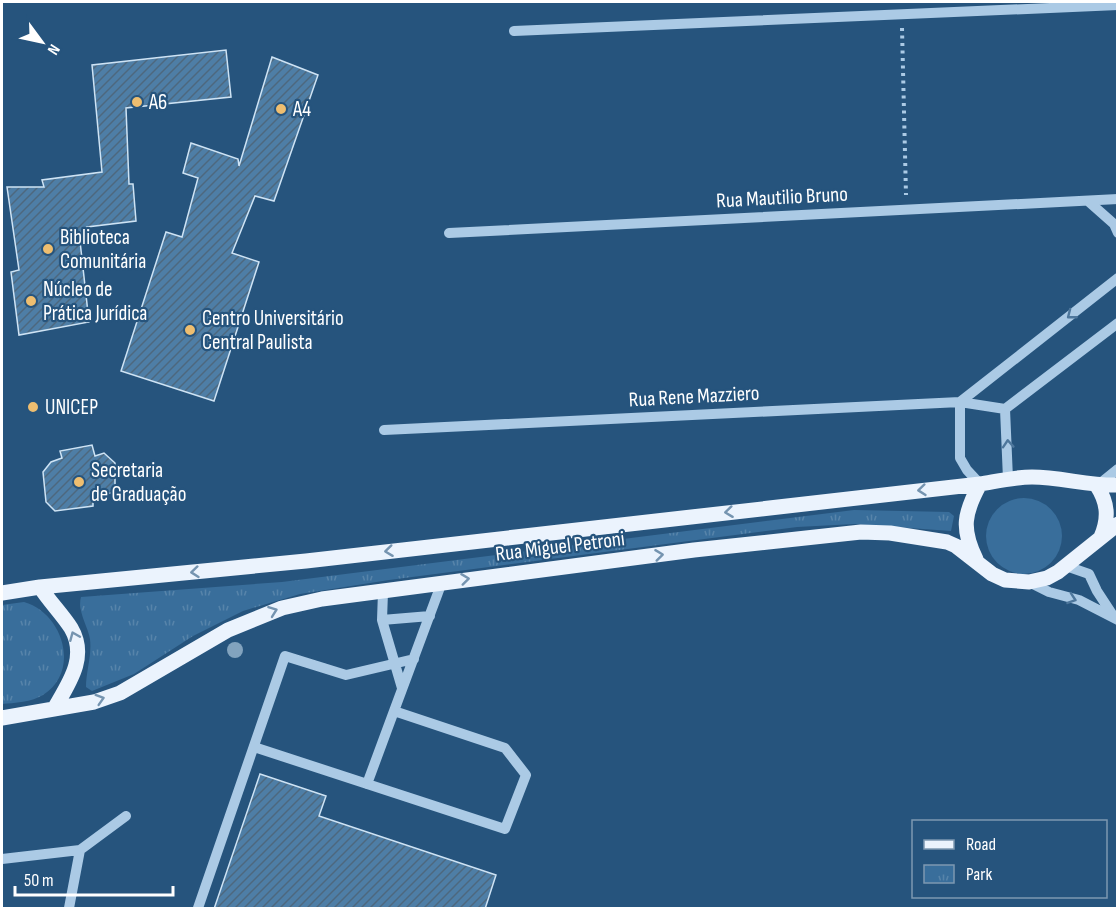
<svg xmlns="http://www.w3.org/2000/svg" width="1119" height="910" font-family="'Sofia Sans Condensed',sans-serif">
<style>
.green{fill:#396e9b}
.park{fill:url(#park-tufts)}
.building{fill:url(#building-hatch);stroke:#cee3f4;stroke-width:1.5}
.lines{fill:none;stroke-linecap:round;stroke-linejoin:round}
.path{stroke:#abcae5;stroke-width:4;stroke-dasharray:3 4.5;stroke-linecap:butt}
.minor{stroke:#abcae5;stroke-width:10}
.major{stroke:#ebf3fd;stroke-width:15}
.tree{fill:#82a3be}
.oneway{stroke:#4e779c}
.oneway2{stroke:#7594b0}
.poi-dot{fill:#eebe70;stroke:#26547d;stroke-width:2}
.labels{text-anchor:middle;stroke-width:4.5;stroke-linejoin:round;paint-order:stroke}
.poi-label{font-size:21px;fill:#fff;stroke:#26547d;text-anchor:start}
.street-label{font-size:21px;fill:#fff;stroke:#26547d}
</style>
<defs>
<pattern id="park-tufts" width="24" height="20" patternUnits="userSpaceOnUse" patternTransform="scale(1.5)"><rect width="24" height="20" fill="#396e9b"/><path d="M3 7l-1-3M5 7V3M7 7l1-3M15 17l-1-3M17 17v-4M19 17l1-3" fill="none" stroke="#5784aa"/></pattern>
<pattern id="building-hatch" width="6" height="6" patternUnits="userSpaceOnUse" patternTransform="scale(1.5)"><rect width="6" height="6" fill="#4e7ea6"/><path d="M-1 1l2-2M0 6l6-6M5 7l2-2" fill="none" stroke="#4d687e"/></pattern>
</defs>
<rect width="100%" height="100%" fill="#26547d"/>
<path class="green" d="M986 536a38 38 0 1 1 76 0a38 38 0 1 1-76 0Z"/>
<path class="park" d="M854 510 949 512 954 516 951 531 854 524 797 527 389 580 300 594 243 611 193 636 134 674 92 691 86 687C86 671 92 656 90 639 88 626 77 611 81 597L282 582Z
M24 602C63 613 81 671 43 695 32 702 14 703 2 704V605Z"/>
<path class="building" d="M226 50 231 97 126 108 129 184H133L136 221 87 227V231L79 232 89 322 19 335 11 272 19 270 7 187H44L42 180 102 172 92 65Z
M272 57 318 75 274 201 255 196 232 253 259 262 214 401 121 371 166 232 182 237 198 178 183 173 191 143 238 159 239 166Z
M92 445 95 456 104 453 115 463V492L93 497V506L55 511 46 502 43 472 51 462 62 458 60 451Z
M260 774 326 796 319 816 496 875 485 909H214Z"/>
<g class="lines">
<path class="path" d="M902 28 906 195"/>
<path class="minor" d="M514 31 1118 5
M1088 201 1114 224 1118 233
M449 233 1118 199
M1005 409 1118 323
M1005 409 1008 479
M384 430 960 402 1005 409
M980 484 967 470 960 458V402L1118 278
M1097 486 1118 469
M1066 566 1089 574 1097 591 1114 617
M1029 582 1049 592 1079 600 1118 620
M383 592 382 620 402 688
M382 620 430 616
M394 711 442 582
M254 747 505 829 526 775 505 748 394 711 367 784
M2 859 80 850 126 816
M69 908 80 850
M198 908 285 656 346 675 414 659"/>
<path class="major" d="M1097 486C1108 503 1109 518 1101 537
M976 559C961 529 964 513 980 484
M40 587C49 601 62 614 71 628 88 657 69 683 54 709
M2 593 40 587 306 561 980 484C998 481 1015 477 1032 477 1061 477 1089 486 1118 485
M2 718 94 702 120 693 228 630 282 608 322 599 694 550 861 532 890 533 947 542 956 546 992 574 1005 580 1029 582 1047 578 1058 572 1118 524"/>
</g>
<circle class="tree" cx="235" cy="650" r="8"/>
<defs><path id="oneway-chevron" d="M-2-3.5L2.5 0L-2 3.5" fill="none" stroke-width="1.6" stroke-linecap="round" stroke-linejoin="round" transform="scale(1.5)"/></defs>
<g class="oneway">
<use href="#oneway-chevron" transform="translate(1071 315) rotate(142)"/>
<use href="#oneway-chevron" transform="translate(1008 444) rotate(-94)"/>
<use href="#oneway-chevron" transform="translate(1072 599) rotate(19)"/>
</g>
<g class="oneway2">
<use href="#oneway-chevron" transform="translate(922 490) rotate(174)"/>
<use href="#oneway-chevron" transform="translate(729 512) rotate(173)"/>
<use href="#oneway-chevron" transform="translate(389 551) rotate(173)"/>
<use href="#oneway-chevron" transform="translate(659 555) rotate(-7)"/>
<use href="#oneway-chevron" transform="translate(195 572) rotate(174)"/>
<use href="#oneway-chevron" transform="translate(465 579) rotate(-7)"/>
<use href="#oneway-chevron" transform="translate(273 611) rotate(-20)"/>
<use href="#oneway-chevron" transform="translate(74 636) rotate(-113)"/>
<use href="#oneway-chevron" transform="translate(100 699) rotate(-17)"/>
</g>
<g class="poi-dot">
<circle cx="137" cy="102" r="6"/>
<circle cx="281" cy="109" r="6"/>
<circle cx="48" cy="249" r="6"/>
<circle cx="31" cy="301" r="6"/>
<circle cx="190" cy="330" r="6"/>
<circle cx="33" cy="407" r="6"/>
<circle cx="79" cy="482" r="6"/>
</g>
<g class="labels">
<g class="poi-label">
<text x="149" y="109">A6</text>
<text x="293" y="116">A4</text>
<text x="60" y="244">Biblioteca<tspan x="60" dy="24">Comunitária</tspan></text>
<text x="43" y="296">Núcleo de<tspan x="43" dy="24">Prática Jurídica</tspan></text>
<text x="202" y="325">Centro Universitário<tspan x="202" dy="24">Central Paulista</tspan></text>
<text x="45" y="414">UNICEP</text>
<text x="91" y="477">Secretaria<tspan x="91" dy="24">de Graduação</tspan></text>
</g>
<g class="street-label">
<text transform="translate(782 197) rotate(-3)" y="7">Rua Mautilio Bruno</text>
<text transform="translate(694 396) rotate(-3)" y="7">Rua Rene Mazziero</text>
<text transform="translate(560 546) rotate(-7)" y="7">Rua Miguel Petroni</text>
</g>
</g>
<rect width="1119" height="910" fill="none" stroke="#ffffff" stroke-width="6"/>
<rect x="912" y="820" width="195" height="78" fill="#26547d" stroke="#7d98b1" stroke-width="1.5"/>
<rect x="924" y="840" width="30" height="9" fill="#ebf3fd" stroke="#7d98b1" stroke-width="1.5"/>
<text x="966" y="850" font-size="18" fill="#ffffff">Road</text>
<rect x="924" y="865" width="30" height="18" fill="url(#park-tufts)" stroke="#7d98b1" stroke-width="1.5"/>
<text x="966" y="880" font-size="18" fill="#ffffff">Park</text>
<g transform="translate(42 42) rotate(123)" stroke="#26547d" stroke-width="4.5" paint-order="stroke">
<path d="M0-4.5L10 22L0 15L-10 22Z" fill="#ffffff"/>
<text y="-9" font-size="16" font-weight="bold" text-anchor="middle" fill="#ffffff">N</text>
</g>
<path d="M15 886v9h158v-9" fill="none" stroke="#ffffff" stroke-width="3"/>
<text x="24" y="886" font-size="18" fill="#ffffff" stroke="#26547d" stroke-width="4.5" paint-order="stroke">50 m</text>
</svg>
